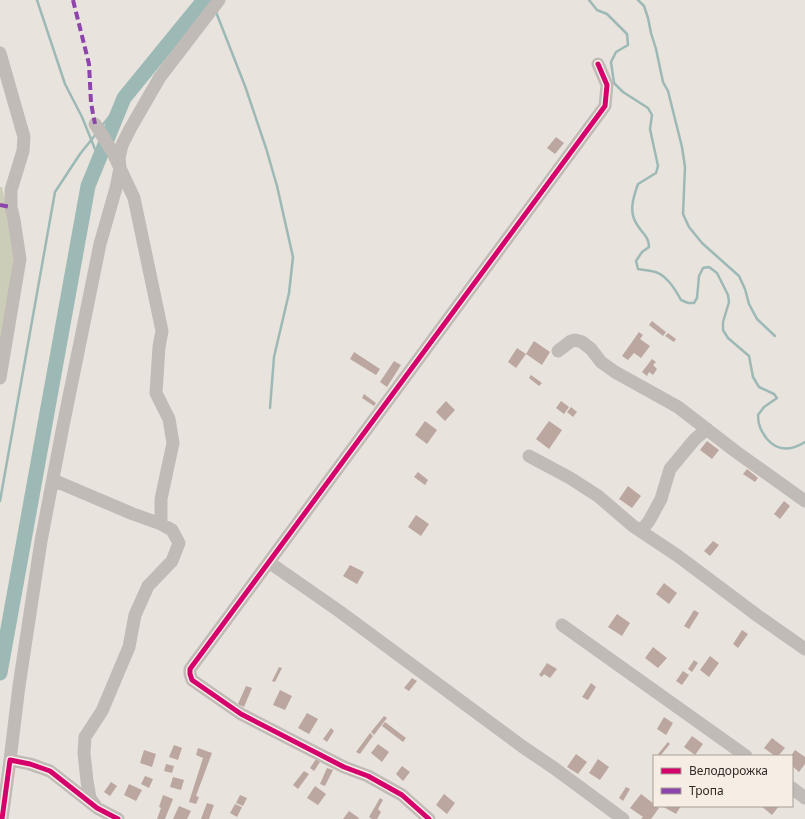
<svg xmlns="http://www.w3.org/2000/svg" width="805" height="819" font-family="'Noto Sans',sans-serif">
<style>
.green{fill:#cbcdb8}
.lines{fill:none;stroke-linecap:round;stroke-linejoin:round}
.stream{stroke:#9cb9b6;stroke-width:2.5}
.river{stroke:#9cb9b6;stroke-width:15}
.building{fill:#bba7a0}
.minor{stroke:#c1bbb7;stroke-width:13}
.quiet{stroke:#8e44ad;stroke-width:4;stroke-dasharray:8 4;stroke-linecap:butt}
.cycleway-casing{stroke:#f6ede4;stroke-width:8}
.cycleway{stroke:#d6006c;stroke-width:5}
</style>
<rect width="100%" height="100%" fill="#e9e3dd"/>
<path class="green" d="M0 187H2L15 247 0 362Z"/>
<g class="lines">
<path class="stream" d="M37 0 65 84 82 117 99 159
M589 0 597 10 607 14 627 34 628 45 616 52 611 62 614 83 623 92 648 108 652 115 650 129 658 166 656 173 638 184C633 198 628 213 638 226 643 234 649 237 649 247L642 252 636 261 638 269C643 270 646 270 651 271 665 272 675 289 681 300L688 303H694L697 298 699 276 703 268 709 267 717 273 728 295 729 302 723 322V330L728 338 749 356 753 377 759 387 774 394 777 398 764 407 758 415C758 425 761 431 767 439 778 452 792 450 805 442
M638 0 644 6 648 18 651 33 656 49 663 82 668 91 682 147 685 167 683 214 689 227 702 243 739 276 745 289 749 304 757 319 775 336
M216 12 245 86 266 148 277 186 293 257 289 293 274 357 270 408
M101 127 124 98
M0 501 55 192 80 154 96 134"/>
<path class="river" d="M0 673 88 186 124 98 204 0"/>
</g>
<path class="building" d="M556 137 564 143 555 154 547 148Z
M652 321 666 332 663 336 649 325Z
M639 332 643 335 640 339 650 346 641 358 634 353 628 360 622 356Z
M668 333 676 339 674 342 665 336Z
M534 341 550 352 542 365 526 354Z
M517 348 526 354 516 368 508 362Z
M354 352 380 369 376 375 350 359Z
M652 359 656 362 653 365 657 369 653 375 649 372 647 376 642 372Z
M394 361 401 365 387 387 380 382Z
M531 375 542 383 539 386 529 378Z
M364 394 376 403 374 406 362 398Z
M446 401 455 410 445 421 436 412Z
M561 401 569 407 564 414 556 408Z
M571 407 577 412 573 417 567 412Z
M425 421 437 430 427 444 415 435Z
M549 421 562 430 549 449 536 439Z
M707 441 719 450 712 459 700 450Z
M747 469 758 478 755 482 743 474Z
M418 472 428 480 425 485 414 477Z
M628 486 641 496 632 508 619 499Z
M784 501 790 506 780 519 774 514Z
M416 515 429 524 421 536 408 527Z
M713 541 719 545 710 556 704 551Z
M350 565 364 572 357 584 343 576Z
M664 583 677 593 669 604 656 594Z
M694 610 699 613 689 629 684 626Z
M617 614 630 623 622 636 608 627Z
M742 630 748 634 738 648 733 644Z
M653 647 667 658 658 668 645 658Z
M710 656 719 663 709 677 700 670Z
M694 660 698 663 692 672 688 669Z
M547 663 557 669 550 678 544 674 542 677 539 675Z
M279 667 282 668 275 682 272 681Z
M683 671 689 675 682 685 676 681Z
M412 678 417 681 409 691 404 688Z
M591 683 596 687 588 700 582 697Z
M246 686 252 688 244 707 238 704Z
M280 690 292 696 285 710 273 705Z
M307 713 318 719 309 734 298 728Z
M384 716 387 718 374 735 371 732Z
M664 717 673 723 666 735 657 729Z
M385 722 406 738 403 742 382 726Z
M331 728 334 731 327 742 323 739Z
M370 733 373 736 360 754 356 752Z
M692 736 703 744 695 755 684 747Z
M772 738 785 748 778 756H775L764 748Z
M668 742 670 744 660 756 658 754Z
M378 744 389 752 382 762 371 753Z
M174 745 182 748 178 760 169 757Z
M198 748 212 753 196 796 199 797 196 804 189 802 203 758 196 755Z
M144 750 156 754 152 767 140 763Z
M795 750 805 757V764L799 772 792 766 791 756Z
M576 754 587 762 578 774 567 767Z
M316 759 320 762 314 771 310 768Z
M598 759 609 767 600 780 589 773Z
M166 764 174 766 172 773 164 771Z
M402 766 410 772 403 781 396 774Z
M327 768 333 770 325 786 320 784Z
M304 771 309 774 298 789 293 785Z
M145 776 153 779 149 788 141 784Z
M173 777 184 780 181 790 170 787Z
M111 782 117 786 110 796 104 792Z
M129 784 142 790 136 801 124 795Z
M315 786 326 794 318 805 307 798Z
M626 787 630 789 623 801 619 798Z
M444 794 455 803 447 814 436 805Z
M641 794 654 804V806L659 808 651 819H641L643 817 630 808Z
M163 795 173 799 165 819H157L161 808 159 807Z
M240 795 247 798 243 806 236 803Z
M380 798 383 800 378 809 381 812 377 819H372L369 817Z
M207 803 214 805 210 816 209 819H201Z
M235 804 242 807 237 817 230 813Z
M179 806 191 811 187 819H173Z
M662 806H681L676 814Z
M761 806H779L772 815Z
M349 811 359 818 358 819H343Z"/>
<g class="lines">
<path class="minor" d="M0 53 24 137 23 151 11 190V207L14 220 20 259 0 378
M95 124 112 151 134 198 162 331 159 347 156 393 169 419 173 443 161 499V524
M558 351 571 341 575 340 582 342 591 349 601 362 615 372 678 407 735 451 805 501
M529 456 570 478 598 496 633 526 678 556 758 616 805 649
M53 480 133 514 161 524 172 530 179 543 172 561 148 586 135 615 129 647 102 711 85 737 84 753 87 781 90 798 97 808
M641 531 649 521 661 499 670 469 695 439 707 429
M270 563 339 611 523 747 554 768 623 819
M562 625 746 756
M10 760 19 686 41 541 63 426 100 244 116 188 120 168 119 158 122 145 130 129 160 77 219 0
M792 788 805 798
M2 819 10 760 30 764 50 771 97 808 118 819
M429 819 402 795 368 776 344 767 241 714 192 680 190 674V669L605 106 607 85 598 64"/>
<path class="quiet" d="M73 0 89 64 91 103 95 124
M0 205 11 207"/>
<defs>
<path id="cycleway" d="M2 819 10 760 30 764 50 771 97 808 118 819
M429 819 402 795 368 776 344 767 241 714 192 680 190 674V669L605 106 607 85 598 64"/>
</defs>
<use href="#cycleway" class="cycleway-casing"/>
<use href="#cycleway" class="cycleway"/>
</g>
<rect x="653" y="755" width="140" height="52" fill="#f6ede4" stroke="#a79f98"/>
<rect x="661" y="768" width="20" height="6" fill="#d6006c" stroke="#a79f98"/>
<text x="689" y="775" font-size="12" fill="#312926">Велодорожка</text>
<rect x="661" y="788" width="20" height="6" fill="#8e44ad" stroke="#a79f98"/>
<text x="689" y="795" font-size="12" fill="#312926">Тропа</text>
</svg>
